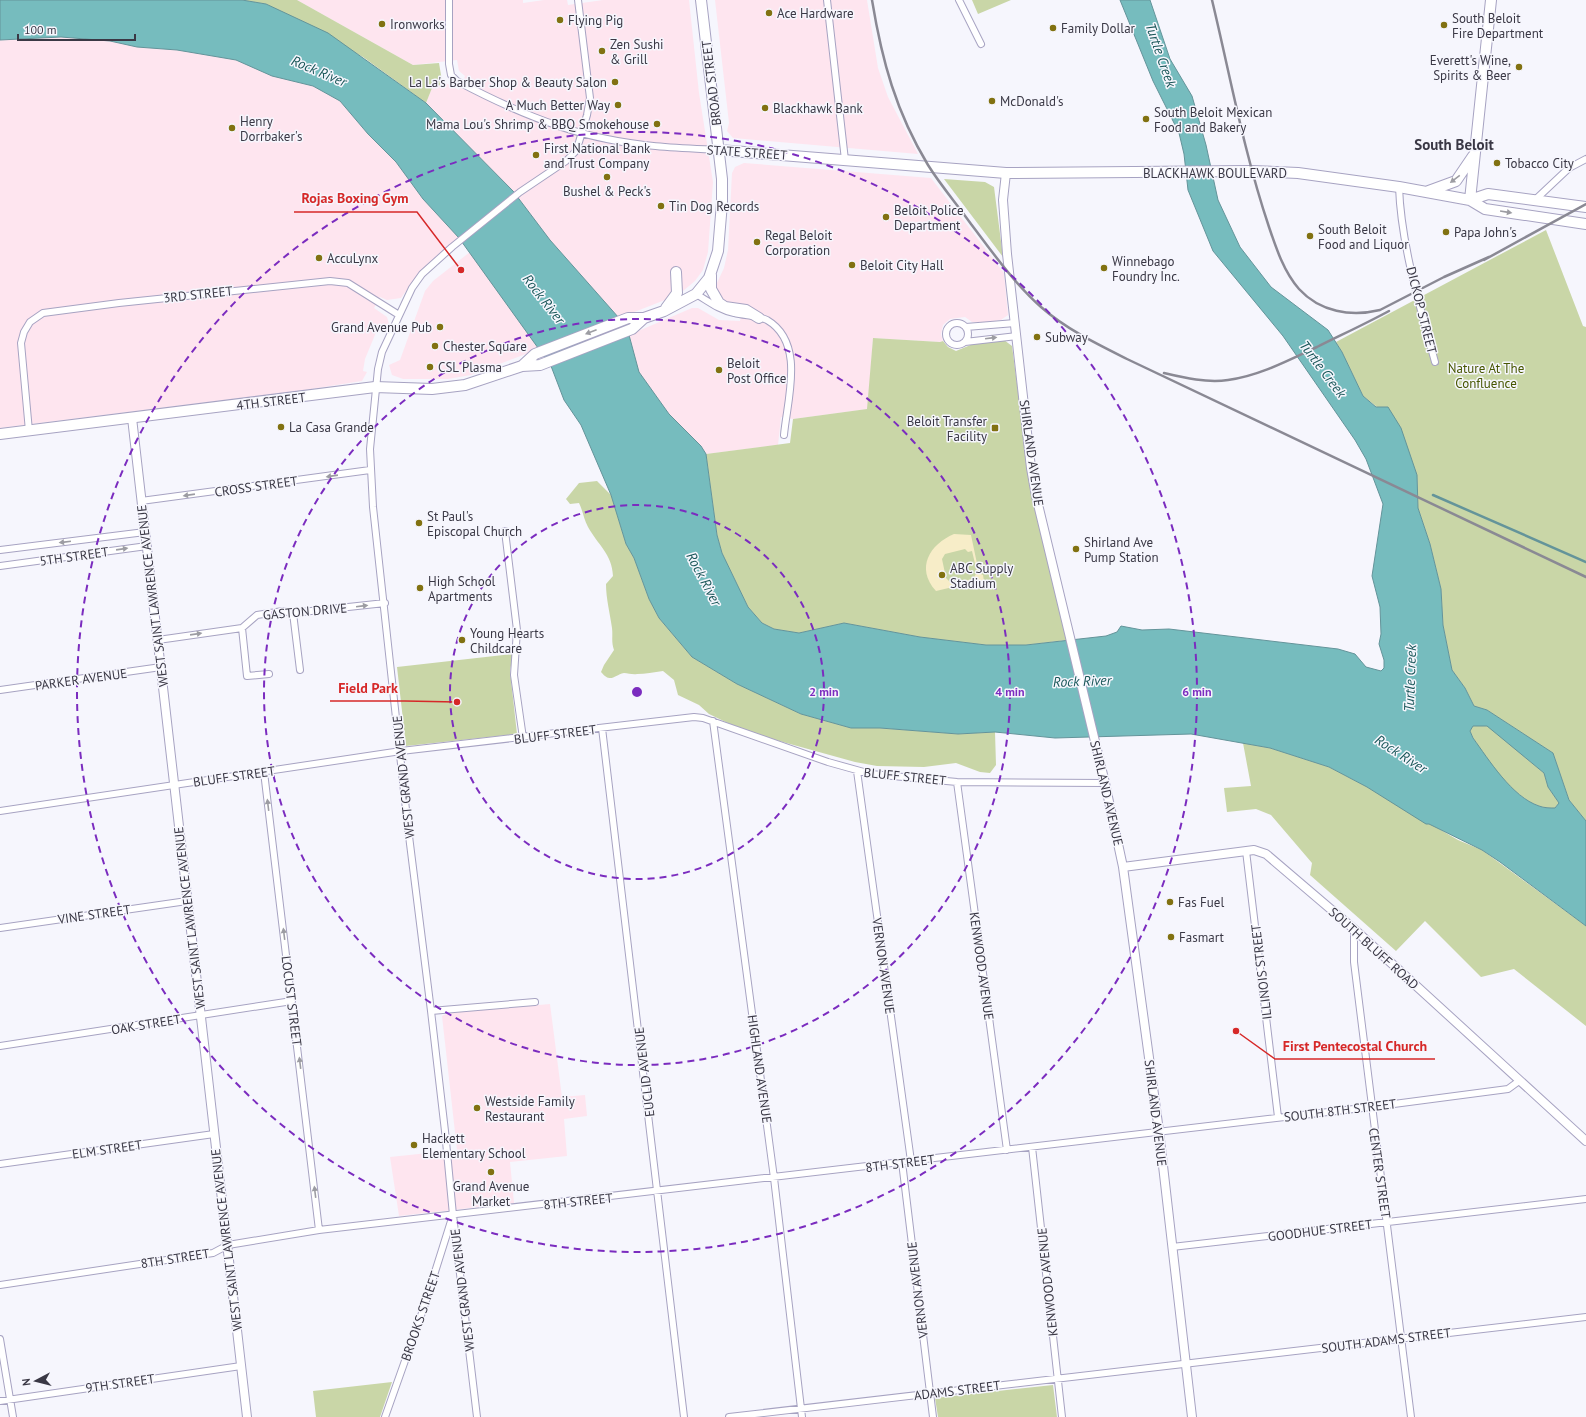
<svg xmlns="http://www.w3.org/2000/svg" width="1586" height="1417" font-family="'PT Sans',sans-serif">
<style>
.commercial{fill:#fee5ef}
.green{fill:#c9d6a7}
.sand{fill:#f7edc8;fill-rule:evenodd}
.water{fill:#76bcbe;stroke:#64949a;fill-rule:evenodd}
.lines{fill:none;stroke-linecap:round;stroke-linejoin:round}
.stream{stroke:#64949a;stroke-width:2.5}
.minor-casing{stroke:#a7a3c2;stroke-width:8}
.tertiary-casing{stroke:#a7a3c2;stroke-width:10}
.primary-casing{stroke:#a7a3c2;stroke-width:12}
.minor{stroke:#fff;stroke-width:6}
.tertiary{stroke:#fff;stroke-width:8}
.primary{stroke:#fff;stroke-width:10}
.rail{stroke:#8a8994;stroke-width:2.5}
.oneway{fill:#9c9ca2}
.ring{fill:none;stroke:#7b2cbf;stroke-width:2;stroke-dasharray:7 5}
.poi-dot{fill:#817111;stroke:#f6f6fd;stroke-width:1.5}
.labels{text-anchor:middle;stroke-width:3;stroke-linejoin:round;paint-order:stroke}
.poi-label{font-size:13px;fill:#3a3845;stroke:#f6f6fd;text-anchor:start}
.street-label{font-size:13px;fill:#3a3845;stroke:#f6f6fd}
.park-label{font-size:13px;fill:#485702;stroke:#f6f6fd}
.water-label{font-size:14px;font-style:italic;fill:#1a5759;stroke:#f6f6fd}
.quarter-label{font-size:15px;font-weight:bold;fill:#3a3845;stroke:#f6f6fd}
.centre{fill:#7b2cbf;stroke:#f6f6fd;stroke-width:2}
.ring-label{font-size:12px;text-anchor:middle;font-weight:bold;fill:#7b2cbf;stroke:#f6f6fd;stroke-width:3;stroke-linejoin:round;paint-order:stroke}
.leader{fill:none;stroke:#d62828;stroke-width:1.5}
.callout-dot{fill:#d62828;stroke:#f6f6fd;stroke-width:1.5}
.callout-label{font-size:14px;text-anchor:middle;font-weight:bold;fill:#d62828;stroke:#f6f6fd;stroke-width:3;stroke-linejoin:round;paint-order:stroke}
</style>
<rect width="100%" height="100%" fill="#f6f6fd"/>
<path class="commercial" d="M297 0H523V3L544 0H567L568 5 603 0H689L699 93 713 182 708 252 703 270 695 281 683 291 665 300 619 318 550 240 513 191 426 103 434 83 440 86 442 81 459 90 465 76 459 71 457 60 413 65Z
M715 0H867L878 68 888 97 918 154 733 138 727 131 729 123Z
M61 37 110 41 137 47 177 50 236 60 272 76 313 86 340 101 368 134 396 162 423 199 459 238 418 274 401 298 387 300 380 297 374 308 387 317 389 324 388 327 377 330 365 359 363 371 367 372 362 381 305 390 0 428V40Z
M744 163 931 178 1004 273 1008 315 1001 320 981 323 972 322 965 317 950 319 943 325 941 334 943 341 940 342 873 338 868 409 793 419 781 417 778 445 706 454 701 446 669 414 639 372 629 335 692 308H698L719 320 740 321 743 306 726 304 716 293V285L724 268 728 250 732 173 735 167Z
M470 252 539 349 471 375 448 379H403L392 375 389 365 400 360 425 291 433 281Z
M550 1004 562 1097 585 1095 587 1116 564 1119 567 1156 510 1162 514 1203 399 1216 390 1157 457 1150 442 1016 448 1013Z"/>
<path class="green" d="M242 0H297L413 65 439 63 442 81 440 86 434 83 426 103 363 57 266 4Z
M972 0H1011L978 14Z
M944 179 985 182 994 187 1003 257Z
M1546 230 1583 326 1586 327V821L1569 800 1553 753 1487 710 1474 706 1465 688 1452 670 1443 625 1441 589 1430 544 1418 508 1417 475 1377 407 1363 396 1342 352 1336 342Z
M873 338 940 342 943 341 948 347 956 351 973 344 1004 340 1012 346 1031 490 1067 640 1026 645H986L920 637 844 623 799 633 774 629 762 623 748 607 722 553 717 535 706 454 790 443 793 419 867 409Z
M597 481 611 495 626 544 634 558 649 599 659 618 692 657 737 684 801 714 851 728H880L958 734 995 732 996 765 990 773 980 772 956 763 924 767 877 766 855 762 772 739 734 726 709 714 699 705 678 695 674 680 663 671C654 672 645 674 637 674 633 675 628 673 624 673 614 675 611 684 601 672L604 665 614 650C611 642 613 636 612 628 610 613 606 599 606 584L613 576C612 554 598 545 588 527 584 520 583 511 579 503L570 504 566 499 579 483Z
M513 654 510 671 517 734 406 746 397 667Z
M1487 725 1544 773 1548 787 1559 803 1555 808C1550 808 1544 808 1539 806 1514 798 1480 755 1470 731L1473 726Z
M1243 743 1270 748 1329 767 1367 787 1458 840 1482 850 1586 926V1026L1514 969 1481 977 1425 921 1396 951 1310 875 1312 863 1271 815 1256 809 1227 812 1224 788 1251 786Z
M392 1382 380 1417H316L313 1391Z
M1053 1385 1057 1417H938L935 1398Z"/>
<path class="sand" d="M954 534 971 535 979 573 983 575 984 581 980 585 974 582 936 591C915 568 930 544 954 534ZM965 549 968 552 972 551 977 572 973 579 951 583 946 578 942 559 945 554Z"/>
<path class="water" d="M0 0H242L266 4 328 33 426 103 513 191 550 240 619 318 629 335 639 372 669 414 701 446 706 454 717 535 722 553 748 607 762 623 774 629 799 633 844 623 920 637 986 645H1026L1106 636 1117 632 1121 626 1142 630 1169 629 1338 649 1355 654 1366 667 1381 671 1384 668V660L1379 644 1381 634 1380 607 1372 576 1383 504 1366 459 1355 440 1283 336 1213 251 1188 190 1184 154 1179 133 1153 81 1120 0H1150L1170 59 1192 96 1206 145 1218 200 1240 247 1271 287 1328 330 1342 352 1363 396 1376 407H1388L1401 428 1417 475 1418 508 1430 544 1441 589 1443 625 1452 670 1465 688 1474 706 1487 710 1553 753 1569 800 1586 821V926L1500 862 1482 850 1429 824H1426L1367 787 1329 767 1270 748 1191 734 1055 738 995 732 958 734 880 728H851L801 714 737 684 692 657 659 618 649 599 634 558 626 544 611 495 581 425 564 400 551 366 459 238 423 199 396 162 368 134 340 101 313 86 272 76 236 60 177 50 137 47 110 41 61 37 0 40ZM1473 726H1487L1544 773 1548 787 1559 803 1555 808C1550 808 1544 808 1539 806 1512 797 1489 760 1473 738L1470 731Z"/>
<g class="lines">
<path class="stream" d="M1433 495 1586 562"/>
<defs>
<path id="minor" d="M449 0V64L451 75 457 81C504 106 555 129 607 139 644 147 682 148 719 150
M827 0 845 160
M959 0 981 44
M1399 187C1401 244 1420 307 1435 362
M1535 200 1569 168 1586 159
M696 294C708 301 719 310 734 313 744 316 757 315 767 320 806 343 787 400 784 435
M946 334a11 11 0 1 1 22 0a11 11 0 1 1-22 0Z
M966 327 1015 323
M965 342 1017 336
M29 431 21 343 24 332 30 322 43 313 119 303 330 281 348 283 399 315
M141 501 370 470
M505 531 517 630 514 675 523 738
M0 550 145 532
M0 566 147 546
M293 613 300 670
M242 628 247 676 269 674
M158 640 242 628 257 615 283 611 293 613 385 603
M0 690 161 667
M713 721 774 1178 802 1417
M602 728 684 1417
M857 771 911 1161
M264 772 319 1230
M957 782 1007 1150
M0 811 401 751 694 717 703 718 828 762 871 774 957 782 1105 783
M1246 851 1278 1117
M0 928 187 901
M1354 929V962L1411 1417
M431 1011 535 1002
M0 1046 292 1001
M1032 1147 1062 1417
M902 1162 933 1417
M0 1164 214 1134
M1172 1247 1586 1199
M0 1285 213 1253 228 1245 319 1230 1371 1107 1508 1089 1519 1081
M0 1339 13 1417
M0 1401 241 1366
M385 1417 423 1310 452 1218
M477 1417 453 1215 445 1131 431 1011 408 828 373 507 370 449 378 369 382 352 412 288 422 274 452 247 520 192 566 161 575 152 579 142 587 115 590 98 578 0
M729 1417 1586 1317"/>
<path id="tertiary" d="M1006 173 1003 200 1007 254 1031 468 1036 496 1105 783 1123 867 1159 1131 1192 1417
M132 418 247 1417
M1123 867 1254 850 1266 854 1354 929 1586 1141"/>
<path id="primary" d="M719 150 1006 173 1252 171 1298 173 1399 187 1470 200 1485 209 1586 224
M1426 192 1456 181 1473 156
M1470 200 1491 0
M1470 200 1488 194 1586 207
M711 275V289L719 303 725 307 746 310 759 318
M666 308 677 293 676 272
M522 366 535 354 628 318H644L664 311 696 294 709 278 718 251 722 203V179L701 0
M0 434 375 387 432 389 465 385 522 366 540 365 632 329 644 318"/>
</defs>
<use href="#minor" class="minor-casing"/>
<use href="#tertiary" class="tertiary-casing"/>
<use href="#primary" class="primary-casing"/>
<use href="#minor" class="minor"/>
<use href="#tertiary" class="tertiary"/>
<use href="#primary" class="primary"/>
<path class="rail" d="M872 0C882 61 896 112 928 165 941 186 957 204 971 224 993 253 1014 283 1041 307 1066 329 1097 344 1127 359L1586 577
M1212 0C1230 75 1244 153 1269 227 1276 248 1284 272 1299 289 1320 312 1351 317 1380 310L1444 277 1489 257
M1484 260 1586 204
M1164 373C1185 378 1207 383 1228 380 1259 376 1289 360 1317 347 1341 335 1365 324 1389 311"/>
</g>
<defs><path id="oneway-solid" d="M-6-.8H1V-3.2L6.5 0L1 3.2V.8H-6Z"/></defs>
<g class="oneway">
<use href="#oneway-solid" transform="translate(1455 179) rotate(143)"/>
<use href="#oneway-solid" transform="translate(1506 212) rotate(9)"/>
<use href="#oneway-solid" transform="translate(591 332) rotate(159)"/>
<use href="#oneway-solid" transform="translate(991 338) rotate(-7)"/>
<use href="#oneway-solid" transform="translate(332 476) rotate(172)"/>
<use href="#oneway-solid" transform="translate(189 495) rotate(172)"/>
<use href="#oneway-solid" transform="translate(65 542) rotate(173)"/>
<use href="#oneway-solid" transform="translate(122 549) rotate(-8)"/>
<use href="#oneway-solid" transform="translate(362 606) rotate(-7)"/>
<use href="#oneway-solid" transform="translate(196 634) rotate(-8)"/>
<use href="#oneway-solid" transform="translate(268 805) rotate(-97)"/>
<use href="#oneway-solid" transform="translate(284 934) rotate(-97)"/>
<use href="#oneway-solid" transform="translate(300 1063) rotate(-97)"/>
<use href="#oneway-solid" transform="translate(315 1192) rotate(-97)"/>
</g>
<g class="ring">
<circle cx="637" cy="692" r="187"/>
<circle cx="637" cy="692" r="373"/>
<circle cx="637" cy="692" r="560"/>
</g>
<g class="poi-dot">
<circle cx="769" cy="13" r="4"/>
<circle cx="560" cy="20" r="4"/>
<circle cx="382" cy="24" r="4"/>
<circle cx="1444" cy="25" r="4"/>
<circle cx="1053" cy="28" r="4"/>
<circle cx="602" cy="51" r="4"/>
<circle cx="1519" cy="67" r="4"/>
<circle cx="615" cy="82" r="4"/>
<circle cx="992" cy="101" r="4"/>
<circle cx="618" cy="105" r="4"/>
<circle cx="765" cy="108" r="4"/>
<circle cx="1146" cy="119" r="4"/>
<circle cx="657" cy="124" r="4"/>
<circle cx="232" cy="128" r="4"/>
<circle cx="536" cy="155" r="4"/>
<circle cx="1497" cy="163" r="4"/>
<circle cx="607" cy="177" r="4"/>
<circle cx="661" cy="206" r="4"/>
<circle cx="886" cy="217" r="4"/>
<circle cx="1446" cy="232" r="4"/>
<circle cx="1310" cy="236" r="4"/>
<circle cx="757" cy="242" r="4"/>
<circle cx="319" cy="258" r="4"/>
<circle cx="852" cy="265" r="4"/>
<circle cx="1104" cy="268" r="4"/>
<circle cx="440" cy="327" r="4"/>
<circle cx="1037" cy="337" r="4"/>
<circle cx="435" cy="346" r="4"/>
<circle cx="430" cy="367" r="4"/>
<circle cx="719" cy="370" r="4"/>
<circle cx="281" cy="427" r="4"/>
<rect x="991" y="424" width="8" height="8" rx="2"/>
<circle cx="419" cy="523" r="4"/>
<circle cx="1076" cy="549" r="4"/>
<circle cx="942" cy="575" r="4"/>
<circle cx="420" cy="588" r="4"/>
<circle cx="462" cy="640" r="4"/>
<circle cx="1170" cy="902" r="4"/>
<circle cx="1171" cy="937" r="4"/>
<circle cx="477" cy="1108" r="4"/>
<circle cx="414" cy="1145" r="4"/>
<circle cx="491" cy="1172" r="4"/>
</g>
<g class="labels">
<g class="poi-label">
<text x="777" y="18">Ace Hardware</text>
<text x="1452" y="23">South Beloit<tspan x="1452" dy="15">Fire Department</tspan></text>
<text x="568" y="25">Flying Pig</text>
<text x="390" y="29">Ironworks</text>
<text x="1061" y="33">Family Dollar</text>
<text x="610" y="49">Zen Sushi<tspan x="610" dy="15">&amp; Grill</tspan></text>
<text x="1511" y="65" text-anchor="end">Everett's Wine,<tspan x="1511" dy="15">Spirits &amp; Beer</tspan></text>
<text x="607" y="87" text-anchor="end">La La's Barber Shop &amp; Beauty Salon</text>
<text x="1000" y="106">McDonald's</text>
<text x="610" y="110" text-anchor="end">A Much Better Way</text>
<text x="773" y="113">Blackhawk Bank</text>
<text x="1154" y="117">South Beloit Mexican<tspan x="1154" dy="15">Food and Bakery</tspan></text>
<text x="240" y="126">Henry<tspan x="240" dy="15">Dorrbaker's</tspan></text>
<text x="649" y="129" text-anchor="end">Mama Lou's Shrimp &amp; BBQ Smokehouse</text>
<text x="544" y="153">First National Bank<tspan x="544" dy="15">and Trust Company</tspan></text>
<text x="1505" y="168">Tobacco City</text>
<text x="607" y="196" text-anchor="middle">Bushel &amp; Peck's</text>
<text x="669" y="211">Tin Dog Records</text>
<text x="894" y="215">Beloit Police<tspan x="894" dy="15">Department</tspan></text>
<text x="1318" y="234">South Beloit<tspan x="1318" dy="15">Food and Liquor</tspan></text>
<text x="1454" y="237">Papa John's</text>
<text x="765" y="240">Regal Beloit<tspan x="765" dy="15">Corporation</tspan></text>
<text x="327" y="263">AccuLynx</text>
<text x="1112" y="266">Winnebago<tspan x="1112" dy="15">Foundry Inc.</tspan></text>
<text x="860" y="270">Beloit City Hall</text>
<text x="432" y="332" text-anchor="end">Grand Avenue Pub</text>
<text x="1045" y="342">Subway</text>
<text x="443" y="351">Chester Square</text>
<text x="727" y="368">Beloit<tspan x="727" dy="15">Post Office</tspan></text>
<text x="438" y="372">CSL Plasma</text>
<text x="987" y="426" text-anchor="end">Beloit Transfer<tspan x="987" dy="15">Facility</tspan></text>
<text x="289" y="432">La Casa Grande</text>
<text x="427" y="521">St Paul's<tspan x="427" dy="15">Episcopal Church</tspan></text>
<text x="1084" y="547">Shirland Ave<tspan x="1084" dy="15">Pump Station</tspan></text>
<text x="950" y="573">ABC Supply<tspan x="950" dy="15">Stadium</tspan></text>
<text x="428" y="586">High School<tspan x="428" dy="15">Apartments</tspan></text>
<text x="470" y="638">Young Hearts<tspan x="470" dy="15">Childcare</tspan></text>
<text x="1178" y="907">Fas Fuel</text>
<text x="1179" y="942">Fasmart</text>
<text x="485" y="1106">Westside Family<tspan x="485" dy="15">Restaurant</tspan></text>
<text x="422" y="1143">Hackett<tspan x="422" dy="15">Elementary School</tspan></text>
<text x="491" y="1191" text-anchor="middle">Grand Avenue<tspan x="491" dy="15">Market</tspan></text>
</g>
<g class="street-label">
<text transform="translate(711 83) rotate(-97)" y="5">BROAD STREET</text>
<text transform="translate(747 152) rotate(4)" y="5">STATE STREET</text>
<text x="1215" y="178">BLACKHAWK BOULEVARD</text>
<text transform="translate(198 294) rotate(-6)" y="5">3RD STREET</text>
<text transform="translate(1422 310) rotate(76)" y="5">DICKOP STREET</text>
<text transform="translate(271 401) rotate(-7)" y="5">4TH STREET</text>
<text transform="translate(1032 453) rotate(82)" y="5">SHIRLAND AVENUE</text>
<text transform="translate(256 486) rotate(-8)" y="5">CROSS STREET</text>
<text transform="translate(74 556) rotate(-8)" y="5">5TH STREET</text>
<text transform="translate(152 596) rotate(-97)" y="5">WEST SAINT LAWRENCE AVENUE</text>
<text transform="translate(305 611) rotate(-5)" y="5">GASTON DRIVE</text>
<text transform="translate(81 679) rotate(-8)" y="5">PARKER AVENUE</text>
<text transform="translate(555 734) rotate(-7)" y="5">BLUFF STREET</text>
<text transform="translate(234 776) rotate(-8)" y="5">BLUFF STREET</text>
<text transform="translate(905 776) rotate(6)" y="5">BLUFF STREET</text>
<text transform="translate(403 777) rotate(-96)" y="5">WEST GRAND AVENUE</text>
<text transform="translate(1107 793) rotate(77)" y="5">SHIRLAND AVENUE</text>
<text transform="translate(94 914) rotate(-8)" y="5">VINE STREET</text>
<text transform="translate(189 918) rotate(-97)" y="5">WEST SAINT LAWRENCE AVENUE</text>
<text transform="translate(1374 948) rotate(42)" y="5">SOUTH BLUFF ROAD</text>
<text transform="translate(884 966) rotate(82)" y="5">VERNON AVENUE</text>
<text transform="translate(982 966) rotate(82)" y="5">KENWOOD AVENUE</text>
<text transform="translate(1261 972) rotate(-97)" y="5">ILLINOIS STREET</text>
<text transform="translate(292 1001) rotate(83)" y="5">LOCUST STREET</text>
<text transform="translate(146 1024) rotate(-9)" y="5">OAK STREET</text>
<text transform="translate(760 1069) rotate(82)" y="5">HIGHLAND AVENUE</text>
<text transform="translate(644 1072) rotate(-97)" y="5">EUCLID AVENUE</text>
<text transform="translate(1340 1110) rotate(-7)" y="5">SOUTH 8TH STREET</text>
<text transform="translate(1156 1113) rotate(83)" y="5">SHIRLAND AVENUE</text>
<text transform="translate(107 1149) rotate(-8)" y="5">ELM STREET</text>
<text transform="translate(900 1163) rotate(-7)" y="5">8TH STREET</text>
<text transform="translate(1380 1173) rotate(82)" y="5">CENTER STREET</text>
<text transform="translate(578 1201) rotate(-6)" y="5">8TH STREET</text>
<text transform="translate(1320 1230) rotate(-7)" y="5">GOODHUE STREET</text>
<text transform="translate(226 1240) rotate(-97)" y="5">WEST SAINT LAWRENCE AVENUE</text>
<text transform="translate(175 1258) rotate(-9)" y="5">8TH STREET</text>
<text transform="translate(1047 1282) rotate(-96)" y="5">KENWOOD AVENUE</text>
<text transform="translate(462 1290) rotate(-97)" y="5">WEST GRAND AVENUE</text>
<text transform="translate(917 1290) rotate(-97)" y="5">VERNON AVENUE</text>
<text transform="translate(420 1316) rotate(-71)" y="5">BROOKS STREET</text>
<text transform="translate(1386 1340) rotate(-7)" y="5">SOUTH ADAMS STREET</text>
<text transform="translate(120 1383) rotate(-8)" y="5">9TH STREET</text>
<text transform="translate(957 1390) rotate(-7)" y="5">ADAMS STREET</text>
</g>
<g class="park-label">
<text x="1486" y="373">Nature At The<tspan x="1486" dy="15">Confluence</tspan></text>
</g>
<g class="water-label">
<text transform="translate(1161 55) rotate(71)" y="5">Turtle Creek</text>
<text transform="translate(319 71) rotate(23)" y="5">Rock River</text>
<text transform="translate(544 299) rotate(52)" y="5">Rock River</text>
<text transform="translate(1323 369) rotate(53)" y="5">Turtle Creek</text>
<text transform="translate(704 579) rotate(62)" y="5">Rock River</text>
<text transform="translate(1410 678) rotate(-88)" y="5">Turtle Creek</text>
<text transform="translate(1082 681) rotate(-2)" y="5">Rock River</text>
<text transform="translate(1401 754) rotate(33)" y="5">Rock River</text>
</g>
<g class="quarter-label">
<text x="1454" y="150">South Beloit</text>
</g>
</g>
<circle cx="637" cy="692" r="6" class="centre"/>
<g class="ring-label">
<text x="824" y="696">2 min</text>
<text x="1010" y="696">4 min</text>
<text x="1197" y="696">6 min</text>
</g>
<path class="leader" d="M461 270L417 212H294M457 702L405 701H330M1236 1031L1275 1059H1435"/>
<g class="callout-dot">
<circle cx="461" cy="270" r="4"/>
<circle cx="457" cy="702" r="4"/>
<circle cx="1236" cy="1031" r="4"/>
</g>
<g class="callout-label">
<text x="355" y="203">Rojas Boxing Gym</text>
<text x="368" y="693">Field Park</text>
<text x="1355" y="1051">First Pentecostal Church</text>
</g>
<g transform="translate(36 1381) rotate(263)" stroke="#f6f6fd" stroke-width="3" paint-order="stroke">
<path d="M0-3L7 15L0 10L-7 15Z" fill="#3a3845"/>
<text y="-6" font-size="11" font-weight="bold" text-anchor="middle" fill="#3a3845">N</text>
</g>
<path d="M18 34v6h117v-6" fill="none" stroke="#3a3845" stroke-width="2"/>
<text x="24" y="34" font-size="12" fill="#3a3845" stroke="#f6f6fd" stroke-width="3" paint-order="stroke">100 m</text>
</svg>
